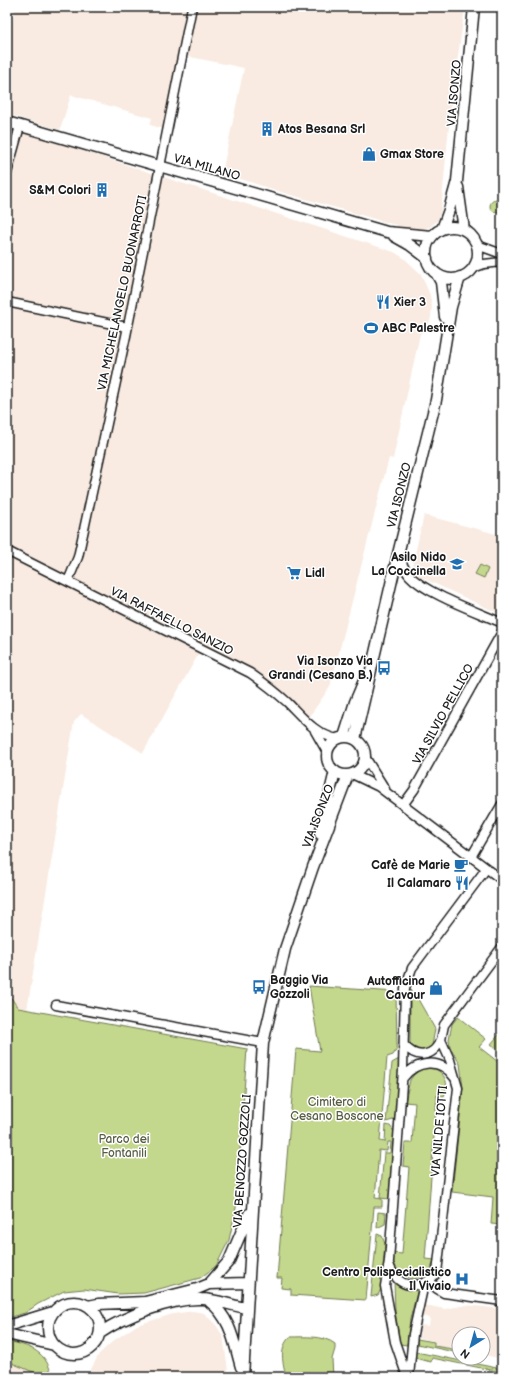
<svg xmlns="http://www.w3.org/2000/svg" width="509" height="1384" font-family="'Balsamiq Sans',sans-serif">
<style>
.built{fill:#f9ebe1}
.green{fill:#c4d88d;stroke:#707a54}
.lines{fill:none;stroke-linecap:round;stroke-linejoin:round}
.minor-casing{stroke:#1c1c1c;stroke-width:11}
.tertiary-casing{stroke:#1c1c1c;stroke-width:13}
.minor{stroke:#fff;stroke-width:8}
.tertiary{stroke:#fff;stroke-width:10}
.labels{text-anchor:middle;stroke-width:3;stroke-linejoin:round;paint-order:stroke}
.street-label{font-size:12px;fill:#1c1c1c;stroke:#fff}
.poi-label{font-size:12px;font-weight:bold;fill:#1c1c1c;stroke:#fff;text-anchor:end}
.park-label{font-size:12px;fill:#575e44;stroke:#fff}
</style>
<rect width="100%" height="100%" fill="#fff"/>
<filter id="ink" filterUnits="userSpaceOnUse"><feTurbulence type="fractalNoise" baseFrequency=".025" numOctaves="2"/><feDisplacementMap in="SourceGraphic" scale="8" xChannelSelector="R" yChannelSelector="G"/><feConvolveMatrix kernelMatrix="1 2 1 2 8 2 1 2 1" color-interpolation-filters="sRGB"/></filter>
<g filter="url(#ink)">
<path class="built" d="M16 7H465L451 105 441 210 438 220 430 227 416 231 281 192 222 173 244 68 181 55 164 129 150 125 152 118 71 95 60 130 7 114V41Z
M7 126 394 252 404 258 421 274 430 295 432 306 431 318 427 328 420 334 393 459 389 458 330 687 309 717 278 690 252 670 203 646 143 753 81 714 74 722 27 1010 18 1008 7 992Z
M502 403V615L416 575 413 569V562L424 515 500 535 495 404Z
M424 1305 445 1309 466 1305 502 1309V1356H500L499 1358 483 1355V1334H459V1350L434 1345V1341L419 1338 421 1325 429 1326 430 1318 422 1316Z
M193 1311 204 1313 216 1325 223 1336 229 1377H87L99 1354 113 1341 137 1325 173 1314Z
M7 1360 46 1375 53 1377H7Z"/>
<path class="green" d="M490 206a6 6 0 1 1 12 0a6 6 0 1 1-12 0Z
M480 565 488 569 484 578 475 574Z
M309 986 396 992 397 1049 393 1055 387 1057 380 1141 385 1142 386 1125 390 1126 395 1133 389 1199 380 1198 384 1153H390L391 1142H388L387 1151 379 1150 375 1198 382 1199V1207H374L366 1300 291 1295V1289L281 1288 282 1278H277L296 1049 320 1051Z
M410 989 415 994 435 1029 432 1046 430 1049 420 1052 410 1045Z
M7 992 18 1008 247 1049 236 1208 229 1240 216 1266 200 1278 144 1293 118 1294 84 1289 64 1291 38 1304 25 1313 7 1318Z
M458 1017 486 1039 479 1047 502 1065V1225L491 1224 493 1197 452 1192 463 1088 460 1064 450 1047 449 1039 452 1024Z
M502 1031V1053L491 1044Z
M401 1054 396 1116 393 1120 386 1122 392 1063 399 1059Z
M432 1067C445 1073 450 1083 444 1096L437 1095 425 1259 435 1260 428 1274 414 1279C399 1276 393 1268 392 1253L402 1254 409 1167 403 1166 405 1143H412L415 1103 405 1102 410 1080 418 1069Z
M378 1212 386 1213 385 1224 377 1228Z
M377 1234 382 1236 385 1244 381 1289 378 1295 371 1297Z
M394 1282 408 1289H418L410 1319 407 1345 400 1344 395 1311Z
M290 1337C304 1337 324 1335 335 1344V1349L332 1359 333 1377H287C282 1364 279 1347 290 1337Z
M417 1339 434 1342V1346L459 1350V1353L417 1344Z
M7 1341C30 1346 47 1351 52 1377H45L7 1361Z
M416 1352 502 1369V1376L496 1374V1371L432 1358 431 1362 415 1358Z"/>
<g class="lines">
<defs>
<path id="minor" d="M7 173 20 126
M477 245 502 254
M473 268 484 264 502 262
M7 302 127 327
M7 551 250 673C263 682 276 692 287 702 303 718 315 734 337 739
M398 554C401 561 404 569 409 575 426 594 478 612 502 623
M68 581 78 557 126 336 192 7
M315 731 327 752
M365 757 385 789
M352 774 379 787 502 880
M403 805 414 790 502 632
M471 857 502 804
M56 1005 263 1043
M404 1045C417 1060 433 1057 441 1040
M403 1078C416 1061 440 1057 454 1077
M389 1264C397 1289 420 1292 437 1273L458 1088 450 1060 441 1040 444 1025 502 947
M430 1281 436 1288 444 1293 502 1301
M407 1377 395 1342 385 1286 389 1261 403 1070 405 988 412 968 486 869
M409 1377 413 1334 424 1284"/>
<path id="tertiary" d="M7 122 387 232 432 236
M458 187 464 230
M426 253a26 26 0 1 1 52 0a26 26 0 1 1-52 0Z
M442 229 449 210 457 181 474 7
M394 236 410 245 427 258
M436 273 441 282 445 317
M327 756a19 19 0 1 1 38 0a19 19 0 1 1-38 0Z
M344 737 355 702 366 676
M355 739 398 554 436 400 451 307 460 277
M320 834 335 771
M209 1284 229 1261 249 1214
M48 1328a26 26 0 1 1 52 0a26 26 0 1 1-52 0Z
M210 1302C231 1318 234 1343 241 1367
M88 1306 98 1304 145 1302 197 1289 209 1284 248 1283
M7 1326 53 1312
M100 1333C125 1316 172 1298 201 1299 216 1299 232 1306 247 1308
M7 1334 54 1345
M243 1377 263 1043 285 949 313 867 348 775"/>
</defs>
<use href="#minor" class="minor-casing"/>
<use href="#tertiary" class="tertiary-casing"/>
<use href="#minor" class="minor"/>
<use href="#tertiary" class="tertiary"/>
</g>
</g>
<defs>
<symbol id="building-bare" viewBox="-9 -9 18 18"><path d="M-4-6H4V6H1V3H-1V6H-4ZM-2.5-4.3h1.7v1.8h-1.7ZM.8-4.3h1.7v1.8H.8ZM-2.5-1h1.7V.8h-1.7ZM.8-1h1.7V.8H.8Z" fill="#1f6fb2" stroke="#fff" stroke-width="2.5" paint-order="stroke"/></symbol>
<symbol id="shop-bare" viewBox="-9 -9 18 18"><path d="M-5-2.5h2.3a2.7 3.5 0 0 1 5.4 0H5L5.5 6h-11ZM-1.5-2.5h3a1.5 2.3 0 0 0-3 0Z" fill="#1f6fb2" stroke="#fff" stroke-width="2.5" paint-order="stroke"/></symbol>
<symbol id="restaurant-bare" viewBox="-9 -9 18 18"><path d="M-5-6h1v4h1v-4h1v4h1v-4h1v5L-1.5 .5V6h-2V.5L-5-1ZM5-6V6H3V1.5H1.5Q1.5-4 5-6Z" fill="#1f6fb2" stroke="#fff" stroke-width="2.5" paint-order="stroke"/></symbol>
<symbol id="stadium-bare" viewBox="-9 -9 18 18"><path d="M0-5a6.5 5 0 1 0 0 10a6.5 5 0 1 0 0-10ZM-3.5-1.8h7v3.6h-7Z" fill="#1f6fb2" stroke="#fff" stroke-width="2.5" paint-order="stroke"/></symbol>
<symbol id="school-bare" viewBox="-9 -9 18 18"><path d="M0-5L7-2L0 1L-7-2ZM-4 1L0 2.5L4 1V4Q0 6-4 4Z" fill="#1f6fb2" stroke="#fff" stroke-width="2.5" paint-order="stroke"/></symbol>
<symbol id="supermarket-bare" viewBox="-9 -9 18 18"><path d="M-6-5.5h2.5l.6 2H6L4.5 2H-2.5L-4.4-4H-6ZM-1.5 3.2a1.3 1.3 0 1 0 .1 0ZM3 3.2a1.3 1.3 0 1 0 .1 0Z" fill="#1f6fb2" stroke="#fff" stroke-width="2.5" paint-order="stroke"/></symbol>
<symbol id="bus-bare" viewBox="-9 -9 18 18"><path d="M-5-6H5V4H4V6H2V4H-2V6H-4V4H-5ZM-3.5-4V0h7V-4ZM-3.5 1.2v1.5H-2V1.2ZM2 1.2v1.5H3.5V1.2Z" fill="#1f6fb2" stroke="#fff" stroke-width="2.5" paint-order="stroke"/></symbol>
<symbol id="cafe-bare" viewBox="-9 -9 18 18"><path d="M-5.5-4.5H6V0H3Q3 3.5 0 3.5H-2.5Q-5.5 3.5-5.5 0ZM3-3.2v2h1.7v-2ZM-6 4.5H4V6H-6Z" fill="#1f6fb2" stroke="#fff" stroke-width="2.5" paint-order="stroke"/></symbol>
<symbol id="hospital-bare" viewBox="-9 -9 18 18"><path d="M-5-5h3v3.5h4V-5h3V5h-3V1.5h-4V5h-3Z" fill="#1f6fb2" stroke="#fff" stroke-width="2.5" paint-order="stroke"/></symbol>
</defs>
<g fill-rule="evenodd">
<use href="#building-bare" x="257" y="119" width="20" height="20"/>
<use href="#shop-bare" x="359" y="144" width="20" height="20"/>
<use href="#building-bare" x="92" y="180" width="20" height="20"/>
<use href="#restaurant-bare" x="373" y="292" width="20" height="20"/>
<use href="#stadium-bare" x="361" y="318" width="20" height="20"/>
<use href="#school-bare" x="447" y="554" width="20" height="20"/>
<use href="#supermarket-bare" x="284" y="563" width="20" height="20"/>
<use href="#bus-bare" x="374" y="658" width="20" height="20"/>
<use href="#cafe-bare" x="451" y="855" width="20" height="20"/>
<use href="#restaurant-bare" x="452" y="873" width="20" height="20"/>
<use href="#bus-bare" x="249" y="977" width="20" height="20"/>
<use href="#shop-bare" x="426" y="978" width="20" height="20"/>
<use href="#hospital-bare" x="452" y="1269" width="20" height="20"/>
</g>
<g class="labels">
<g class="street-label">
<text transform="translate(454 93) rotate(-85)" y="4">VIA ISONZO</text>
<text transform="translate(207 167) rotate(16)" y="4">VIA MILANO</text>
<text transform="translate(122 293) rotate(-78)" y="4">VIA MICHELANGELO BUONARROTI</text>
<text transform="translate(399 495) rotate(-76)" y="4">VIA ISONZO</text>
<text transform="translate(172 621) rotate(27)" y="4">VIA RAFFAELLO SANZIO</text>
<text transform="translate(443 714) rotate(-61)" y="4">VIA SILVIO PELLICO</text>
<text transform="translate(318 816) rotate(-69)" y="4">VIA ISONZO</text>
<text transform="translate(439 1131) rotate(-85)" y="4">VIA NILDE IOTTI</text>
<text transform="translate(242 1161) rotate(-86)" y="4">VIA BENOZZO GOZZOLI</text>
</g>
<g class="poi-label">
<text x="278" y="133" text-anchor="start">Atos Besana Srl</text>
<text x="380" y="158" text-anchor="start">Gmax Store</text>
<text x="91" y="194">S&amp;M Colori</text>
<text x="394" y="306" text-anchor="start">Xier 3</text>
<text x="382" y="332" text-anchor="start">ABC Palestre</text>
<text x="446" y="561">Asilo Nido<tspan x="446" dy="14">La Coccinella</tspan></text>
<text x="305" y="577" text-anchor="start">Lidl</text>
<text x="373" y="665">Via Isonzo Via<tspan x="373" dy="14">Grandi (Cesano B.)</tspan></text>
<text x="450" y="869">Cafè de Marie</text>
<text x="451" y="887">Il Calamaro</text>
<text x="270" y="984" text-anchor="start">Baggio Via<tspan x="270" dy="14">Gozzoli</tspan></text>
<text x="425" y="985">Autofficina<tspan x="425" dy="14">Cavour</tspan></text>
<text x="451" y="1276">Centro Polispecialistico<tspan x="451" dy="14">Il Vivaio</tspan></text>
</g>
<g class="park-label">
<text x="337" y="1106">Cimitero di<tspan x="337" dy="14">Cesano Boscone</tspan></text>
<text x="124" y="1143">Parco dei<tspan x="124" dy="14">Fontanili</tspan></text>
</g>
</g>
<rect width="509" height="1384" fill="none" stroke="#fff" stroke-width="24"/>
<rect x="12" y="12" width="485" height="1360" fill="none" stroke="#1c1c1c" stroke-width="1.5" filter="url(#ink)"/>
<g transform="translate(471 1346) rotate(217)"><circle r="19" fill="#ffffff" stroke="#a4a4a4"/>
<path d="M0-3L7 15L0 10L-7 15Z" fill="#1f6fb2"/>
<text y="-6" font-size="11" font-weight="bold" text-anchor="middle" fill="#1c1c1c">N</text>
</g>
</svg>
